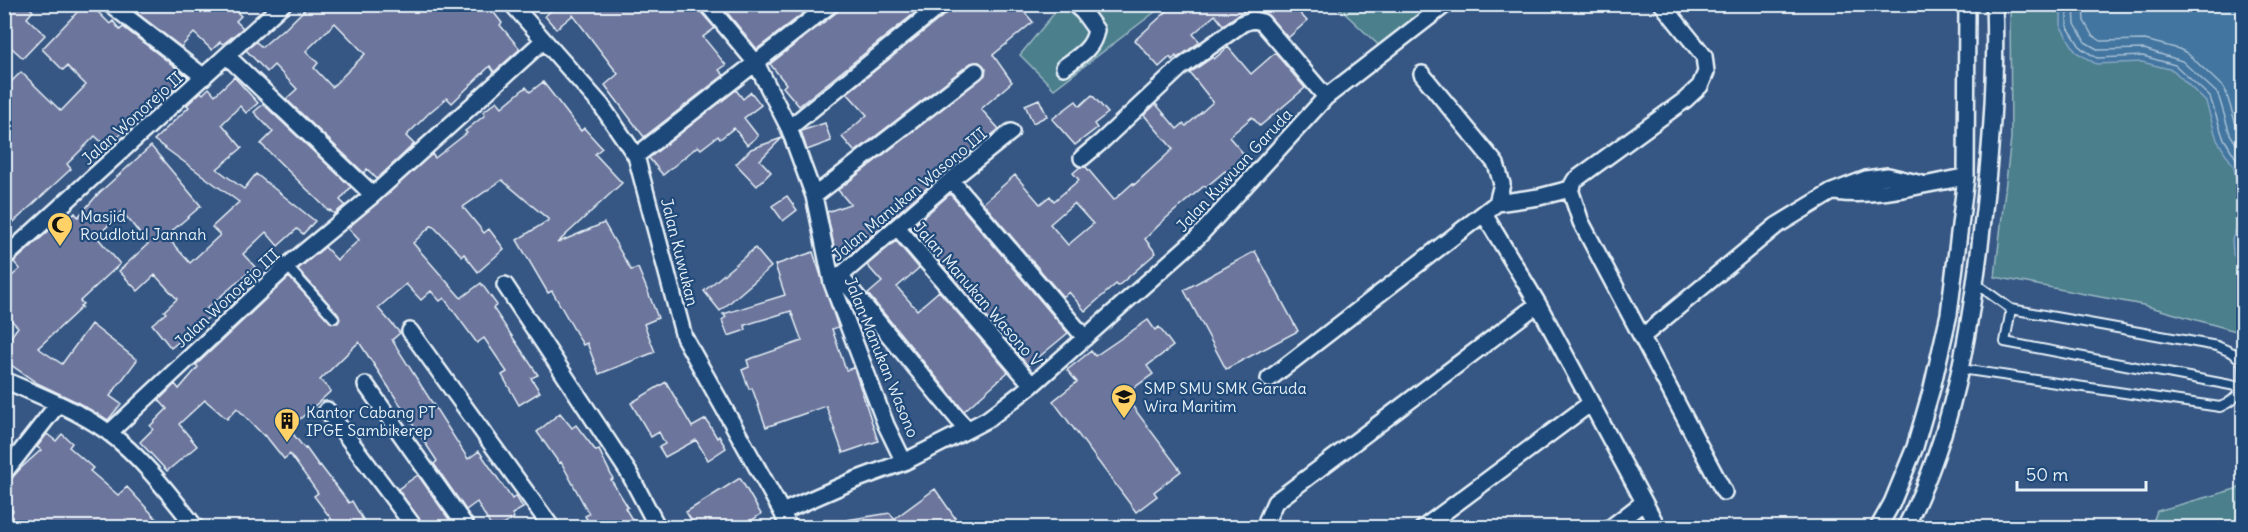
<svg xmlns="http://www.w3.org/2000/svg" width="2248" height="532" font-family="Delius,sans-serif">
<style>
.green{fill:#4c7f8c;stroke:#9ab8c2;stroke-width:1.5}
.water{fill:#42749f;stroke:#84a6c3;stroke-width:1.5}
.lines{fill:none;stroke-linecap:round;stroke-linejoin:round}
.shore{stroke:#a6bfd4;stroke-width:1.5}
.building{fill:#6c749b;stroke:#e8f1f8;stroke-width:1.5;fill-rule:evenodd}
.lane-casing{stroke:#e8f1f8;stroke-width:12}
.street-casing{stroke:#e8f1f8;stroke-width:20}
.lane{stroke:#1f4a7a;stroke-width:8}
.street{stroke:#1f4a7a;stroke-width:15}
.labels{text-anchor:middle;stroke-width:4.5;stroke-linejoin:round;paint-order:stroke}
.street-label{font-size:16px;fill:#e8f1f8;stroke:#1f4a7a}
.poi-label{font-size:16px;fill:#e8f1f8;stroke:#1f4a7a;text-anchor:start}
</style>
<rect width="100%" height="100%" fill="#365784"/>
<filter id="ink" filterUnits="userSpaceOnUse"><feTurbulence type="fractalNoise" baseFrequency=".0167" numOctaves="2"/><feDisplacementMap in="SourceGraphic" scale="12" xChannelSelector="R" yChannelSelector="G"/><feConvolveMatrix kernelMatrix="1 2 1 2 8 2 1 2 1" color-interpolation-filters="sRGB"/></filter>
<g filter="url(#ink)">
<path class="green" d="M1061 5H1164L1054 89 1020 55Z
M1336 5H1452L1389 55Z
M2010 5H2243V333L2143 305 1995 277 2011 138Z
M2243 482V527H2151L2157 511 2239 488Z"/>
<path class="water" d="M2061 5H2243V271L2233 254 2232 239 2241 217 2234 167 2217 140 2206 102 2173 70 2142 62 2096 64 2076 52 2061 27Z"/>
<g class="lines">
<path class="shore" d="M2067 4V26L2081 48 2097 58 2143 56 2175 65 2210 97 2223 137 2240 165 2244 185
M2074 4 2075 24 2085 42 2099 50 2144 49 2182 61 2218 94 2230 134 2244 156
M2083 4 2084 21 2092 35 2101 41 2145 40 2179 49 2187 53 2225 89 2238 131 2244 139"/>
</g>
<path class="building" d="M4 4H26L33 11 27 18 45 35 23 58 4 41Z
M85 4H90L110 24 113 21 120 30 123 27 188 77 173 91 172 89 159 98 157 94 136 113 142 120 132 128 129 125 108 148 95 136 67 164 71 169 4 231V89L21 72 61 111 86 85 67 66 63 70 42 49Z
M146 4H229L241 16 236 21 243 28 223 44 220 42 212 50 194 33 181 47 137 13Z
M310 4H487L502 23 500 25 520 49 494 72 490 66 452 103 447 98 430 112 406 136 414 144 377 179 367 169 364 173 286 99 297 89 274 65 267 72 246 50 256 42 262 47 283 29 284 30ZM335 23 365 54 332 87 314 68 318 63 306 51Z
M559 4H697L699 10 715 28 703 37 726 65 719 70 724 75 644 137 605 85 618 74 573 15 556 29 545 16Z
M720 4H814V5L757 49Z
M843 4H926L799 106 783 87 786 84 770 64 837 12Z
M951 4H1017L1033 22 993 55 1012 82 981 109 999 129 945 172 854 251 836 256 827 212 850 204 838 190 985 75 986 69 983 65 979 62 971 63 855 152 842 137 867 115 847 93 948 12Z
M1175 4H1253L1223 25 1215 15 1193 34 1200 42 1177 58 1176 56 1172 60 1170 57 1159 67 1135 40Z
M1256 4H1296V9L1307 21 1288 38 1269 16 1263 12Z
M1228 47 1251 74 1275 53 1305 88 1260 126 1252 117 1229 137 1248 159 1229 175 1225 171 1206 187 1204 186 1164 220 1145 239 1156 253 1118 286 1116 284 1085 311 1069 292 1063 297 983 203 1015 175 1040 204 1050 196 1054 201 1079 180 1073 173 1080 167H1086L1114 200 1133 183 1134 185 1173 149 1144 115 1156 104 1177 129 1183 124 1186 126 1213 102 1190 73 1213 57 1214 59ZM1074 203 1093 224 1068 245 1050 224Z
M234 77 258 103 246 113 240 106 222 124 242 148 217 169 244 189 256 174 315 221 303 234 297 229 278 246 266 232 243 254 255 267 207 308 213 314 171 348 152 324 166 313 164 311 177 299 155 275 138 291 119 271 148 244 122 211 97 237 120 264 80 301 83 304 80 306 82 307 38 348 62 364 91 324 137 360 110 396 121 404 108 420 75 401 37 383 4 360V346L18 327 4 313V283L20 269 14 262 61 220 64 224 75 213 78 217 99 193 151 146 201 206 166 236 190 263 220 235 212 227 239 202 154 140 189 107 187 105 201 92 203 94 209 88 215 95Z
M543 82 581 131 584 128 602 148 595 154 622 183 557 243 604 223 631 270 638 268 648 292 658 318 644 324 655 352 599 374 587 343 583 345 552 291 548 293 517 240 549 220 502 180 463 207 484 233 489 229 504 249 478 272 464 254 462 256 432 225 413 243 461 298 481 283 497 305 493 308 538 375 531 378 540 392 519 405 502 375 507 372 484 338 477 343 444 298 440 301 431 291 421 300 406 284 378 308 400 333 392 340 468 459 479 451 512 499 516 496 523 508 512 514 514 518 498 528H492L477 502 466 510 434 464 437 461 359 342 320 380 331 391 289 429 305 449 306 448 319 466 320 465 349 503 352 501 368 528H338L314 496 318 493 290 454 284 459 265 435 264 436 237 408 227 419 205 400 179 424 197 446 167 471 140 442 153 429 150 426 167 409 159 400 175 384 179 389 198 367 196 365 289 277 330 322 338 323 340 319 338 314 298 269 325 247 337 260 359 240 348 228 432 154 435 158 467 133 465 131 485 115 483 112 497 101 502 107 526 87 530 92Z
M736 90 743 99 751 92 761 105 744 118 758 136 747 145 734 128 720 139 718 136 701 149 698 146 663 175 649 158Z
M1092 95 1108 113 1094 124 1097 128 1075 145 1052 119 1076 101 1080 106Z
M1039 99 1047 116 1033 123 1025 105Z
M263 104 351 187 340 200 345 205 334 214 330 210 329 211 261 144 273 132 254 112Z
M825 123 831 141 807 150 801 131Z
M782 138 760 160 771 172 757 186 736 164 751 149Z
M950 194 1068 333 1028 366 911 228Z
M787 196 797 210 783 221 772 206Z
M896 241 919 268 897 287 917 310 939 291 1008 372 964 411 868 294 882 282 867 265Z
M755 248 771 267 720 311 704 291Z
M1255 251 1298 331 1226 369 1184 290Z
M813 252 838 327 832 329 846 370 854 368 878 441 843 453 826 406 766 427 752 388 749 389 742 370 749 367 747 360 802 341 791 311 745 325 746 330 728 336 722 320 726 317 723 314 785 295 775 265Z
M1148 320 1155 330 1159 327 1173 346 1147 366 1153 374 1124 395 1181 471 1154 492 1157 496 1136 512 1053 401 1077 382 1067 370 1091 351 1095 356Z
M666 382 692 427 706 419 717 438 719 436 726 448 708 460 696 440 665 457 659 447 665 444 659 432 651 437 631 403Z
M560 413 572 428 576 425 596 451 599 450 613 479 611 480 628 507 625 508 633 521 623 528H592L585 516 589 514 561 462 559 463 537 432Z
M47 434 56 441 62 434 72 443 69 447 93 468 90 471 118 495 127 487 165 528H4V519L13 511 4 501V483L11 479 21 468 41 450 37 447Z
M418 475 455 528H425L398 489Z
M740 478 761 514 740 528H696L686 512Z
M935 489 962 528H847V520L890 513 894 519Z"/>
<g class="lines">
<defs>
<path id="lane" d="M287 266 334 318
M2011 309 2005 342 2241 387
M1961 369 2220 407C2242 398 2244 385 2243 362L2233 353 2217 346 2011 309 1975 283"/>
<path id="street" d="M110 4 204 77
M512 4 601 105 636 156 684 337 782 512 789 528
M707 4 756 63 789 128 814 196 832 283 886 425 904 462
M1662 4 1704 56 1706 72 1700 86 1685 100 1575 180 1570 189 1581 222 1724 492
M227 56 373 195
M1064 67C1079 56 1093 49 1096 30L1083 12 1074 4
M1326 97 1446 4
M789 128 942 4
M636 156 831 4
M951 180 1085 338
M1835 192C1879 198 1922 184 1966 177
M814 196 976 71
M1497 203 1539 197 1570 189
M1484 214 1538 304 1658 528
M897 227 1032 385
M4 258 283 4
M840 276 967 430
M832 283 951 180 1011 132
M505 285 629 473 658 528
M410 331 552 528
M1643 336 1776 226 1832 192 1866 179 1888 176 1922 184
M1269 379 1497 203 1502 184 1496 164 1422 74
M4 380C39 395 77 410 108 432 142 457 170 495 196 528
M366 385 467 528
M327 410 415 528
M109 433 287 266 373 195 543 41
M4 473 58 404
M782 512 855 480 904 462 967 430 988 419 1032 385 1197 238 1326 97 1262 22 1253 20 1243 23 1180 68 1101 142 1082 158
M1268 528 1267 520 1275 502 1538 304
M1423 528 1591 403
M1610 528 1644 502
M1878 528 1892 503 1915 447 1932 388 1949 314 1966 177 1967 4
M1905 528C1952 437 1969 338 1981 237 1990 160 1997 82 1994 4"/>
</defs>
<use href="#lane" class="lane-casing"/>
<use href="#street" class="street-casing"/>
<use href="#lane" class="lane"/>
<use href="#street" class="street"/>
</g>
</g>
<defs>
<symbol id="mosque-pin" viewBox="-11 -11 22 30"><path d="M0 17L-7.5 6A9.5 9.5 0 1 1 7.5 6Z" fill="#ffd166" stroke="#1f4a7a"/><path d="M3.5-4.9A6 6 0 1 0 3.5 4.9A5 5 0 1 1 3.5-4.9Z" fill="#111"/></symbol>
<symbol id="school-pin" viewBox="-11 -11 22 30"><path d="M0 17L-7.5 6A9.5 9.5 0 1 1 7.5 6Z" fill="#ffd166" stroke="#1f4a7a"/><path d="M0-5L7-2L0 1L-7-2ZM-4 1L0 2.5L4 1V4Q0 6-4 4Z" fill="#111"/></symbol>
<symbol id="building-pin" viewBox="-11 -11 22 30"><path d="M0 17L-7.5 6A9.5 9.5 0 1 1 7.5 6Z" fill="#ffd166" stroke="#1f4a7a"/><path d="M-4-6H4V6H1V3H-1V6H-4ZM-2.5-4.3h1.7v1.8h-1.7ZM.8-4.3h1.7v1.8H.8ZM-2.5-1h1.7V.8h-1.7ZM.8-1h1.7V.8H.8Z" fill="#111"/></symbol>
</defs>
<g fill-rule="evenodd">
<use href="#mosque-pin" x="45" y="210" width="30" height="40"/>
<use href="#school-pin" x="1109" y="382" width="30" height="40"/>
<use href="#building-pin" x="272" y="406" width="30" height="40"/>
</g>
<g class="labels">
<g class="street-label">
<text transform="translate(132 118) rotate(-42)" y="6">Jalan Wonorejo II</text>
<text transform="translate(1234 170) rotate(-47)" y="6">Jalan Kuwuan Garuda</text>
<text transform="translate(909 194) rotate(-40)" y="6">Jalan Manukan Wasono III</text>
<text transform="translate(680 252) rotate(76)" y="6">Jalan Kuwukan</text>
<text transform="translate(978 294) rotate(49)" y="6">Jalan Manukan Wasono V</text>
<text transform="translate(227 298) rotate(-43)" y="6">Jalan Wonorejo III</text>
<text transform="translate(882 357) rotate(68)" y="6">Jalan Manukan Wasono</text>
</g>
<g class="poi-label">
<text x="80" y="222">Masjid<tspan x="80" dy="18">Roudlotul Jannah</tspan></text>
<text x="1144" y="394">SMP SMU SMK Garuda<tspan x="1144" dy="18">Wira Maritim</tspan></text>
<text x="306" y="418">Kantor Cabang PT<tspan x="306" dy="18">IPGE Sambikerep</tspan></text>
</g>
</g>
<rect width="2248" height="532" fill="none" stroke="#1f4a7a" stroke-width="24"/>
<rect x="12" y="12" width="2224" height="508" fill="none" stroke="#e8f1f8" stroke-width="2" filter="url(#ink)"/>
<path d="M2017 481v9h129v-9" fill="none" stroke="#e8f1f8" stroke-width="3"/>
<text x="2026" y="481" font-size="18" fill="#e8f1f8" stroke="#1f4a7a" stroke-width="4.5" paint-order="stroke">50 m</text>
</svg>
